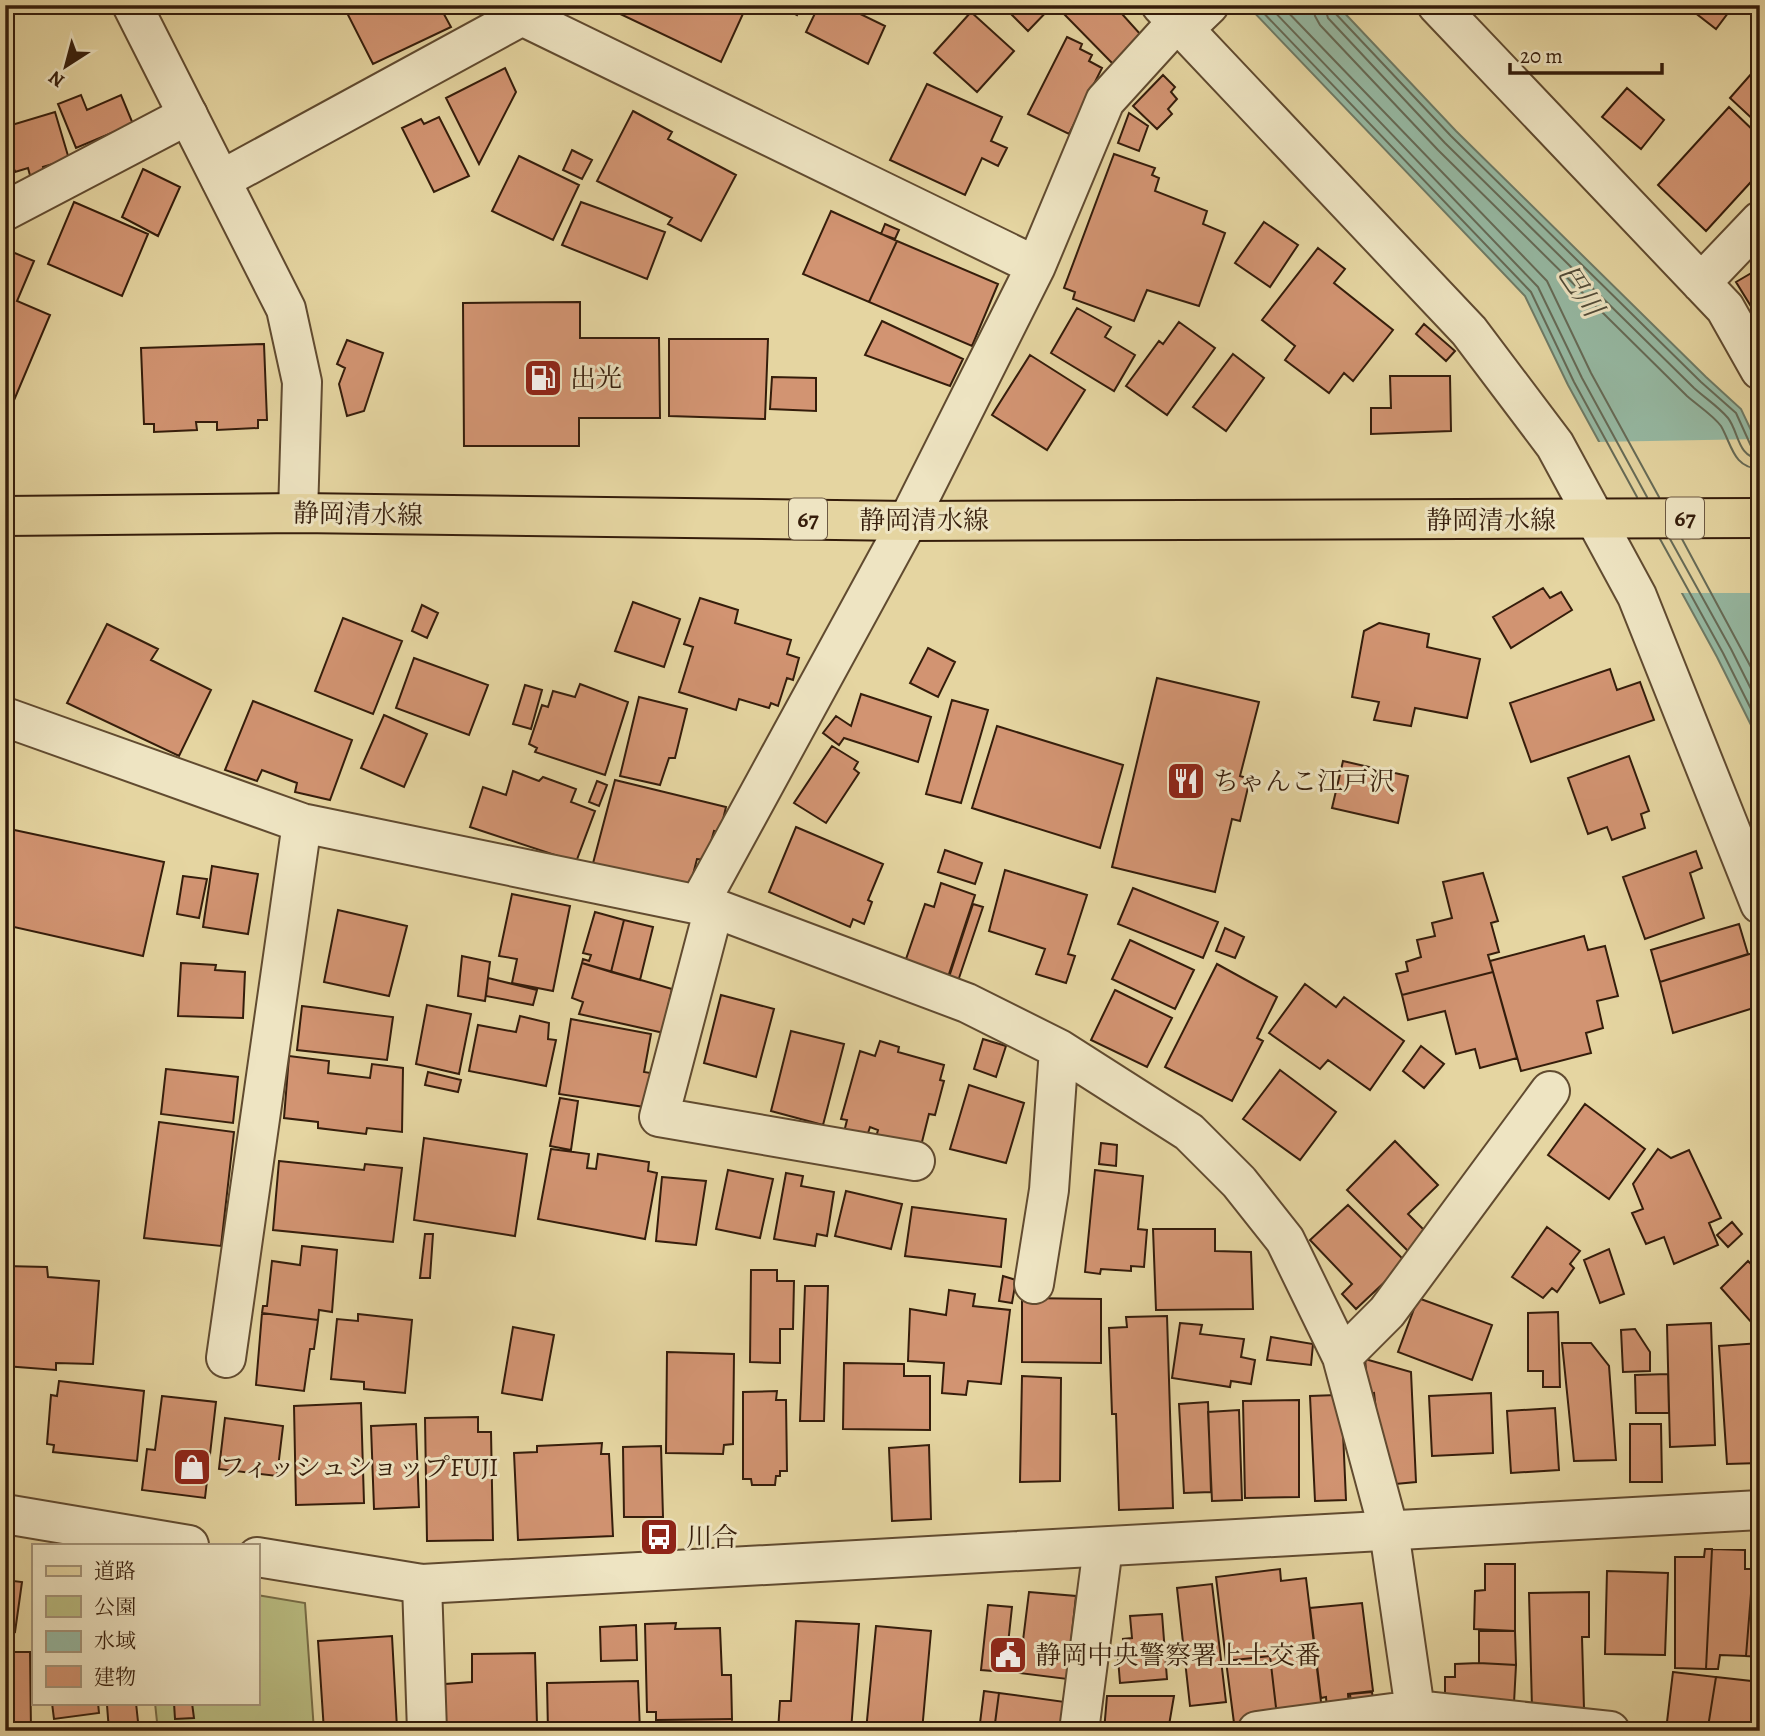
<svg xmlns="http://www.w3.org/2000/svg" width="1765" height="1736" font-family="Alegreya,'Noto Serif JP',serif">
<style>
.green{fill:#b9bc81;stroke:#776c46;stroke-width:2}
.water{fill:#96b9a3;stroke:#6f7b66;stroke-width:2}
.pier{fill:#e5d5a1}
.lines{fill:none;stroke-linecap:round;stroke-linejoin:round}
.shore{stroke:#666b57;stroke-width:2}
.building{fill:#d29472;stroke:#351d0b;stroke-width:2}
.minor-casing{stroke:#614b30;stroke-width:42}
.tertiary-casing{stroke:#614b30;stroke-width:42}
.primary-casing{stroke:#351d0b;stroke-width:42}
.minor{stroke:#eee4c2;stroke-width:38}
.tertiary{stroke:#eee4c2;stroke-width:38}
.primary{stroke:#e5d5a1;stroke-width:38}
.labels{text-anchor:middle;stroke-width:6;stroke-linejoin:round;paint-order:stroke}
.shield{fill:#eee4c2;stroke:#6c5942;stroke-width:2}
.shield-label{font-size:24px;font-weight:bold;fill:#351d0b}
.poi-label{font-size:26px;fill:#351d0b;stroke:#eee4c2;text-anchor:start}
.street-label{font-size:26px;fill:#351d0b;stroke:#eee4c2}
.water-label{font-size:28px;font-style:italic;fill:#524c39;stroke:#eee4c2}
</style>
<rect width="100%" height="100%" fill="#e5d5a1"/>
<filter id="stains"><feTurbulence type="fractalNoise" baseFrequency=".00286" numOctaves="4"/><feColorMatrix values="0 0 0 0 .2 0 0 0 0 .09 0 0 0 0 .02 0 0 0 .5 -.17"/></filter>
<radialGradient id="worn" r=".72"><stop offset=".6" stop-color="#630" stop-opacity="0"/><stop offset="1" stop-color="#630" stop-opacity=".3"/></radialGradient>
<path class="green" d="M257 1595 305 1603 314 1731H158L155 1703H257Z"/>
<path class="water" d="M1247 5H1337L1456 131 1706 377 1741 409 1760 449V743L1717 657 1568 385 1525 296Z"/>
<path class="pier" d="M1759 439 1760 593H1678L1595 442Z"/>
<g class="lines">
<path class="shore" d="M1256 5 1531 292 1574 382 1637 497
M1268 5 1538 287 1582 378 1647 497
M1281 5 1547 281 1591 373 1659 497
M1313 5 1315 16 1320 25 1438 150 1687 396C1697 405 1713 415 1721 426 1732 445 1733 468 1760 469
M1324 5 1328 18 1445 143 1694 388C1705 398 1719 407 1728 418 1739 432 1737 457 1760 459
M1333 5 1335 13 1451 136 1701 382 1736 413 1751 446 1760 450
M1660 539 1723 653 1760 727
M1670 539 1731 649 1760 707
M1682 539 1760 684"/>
</g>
<path class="building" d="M6 5H36L8 13Z
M343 5H439L451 27 373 64Z
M619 5H747L721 62 616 12Z
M779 5H802L797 15Z
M819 5H842L885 26 868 64 806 32Z
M1002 5H1053L1028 31Z
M1069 5H1114L1141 35 1115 66 1062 12Z
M1685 5H1734L1716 29Z
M971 12 1014 51 977 92 934 53Z
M1067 37 1082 44 1080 49 1092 55 1089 61 1102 68 1069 134 1028 114Z
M1759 65H1760V126L1730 98Z
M505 68 516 92 479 164 446 98Z
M1163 75 1175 87 1171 92 1177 99 1168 109 1172 114 1157 129 1133 106Z
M927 84 1002 117 991 141 1007 148 998 166 982 158 965 195 890 160Z
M1627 88 1664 120 1641 149 1602 117Z
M81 95 87 110 121 95 133 124 76 148 58 104Z
M1729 107 1760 137V172L1706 231 1658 185Z
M633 111 672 132 668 139 736 175 701 241 668 224 672 218 597 181Z
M55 112 69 159 43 167 45 174 31 179 28 168 15 172 5 139V127Z
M1129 113 1148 126 1139 151 1118 143Z
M439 117 469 176 434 192 402 128 421 119 424 124Z
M572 150 592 160 582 179 563 170Z
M1114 154 1155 168 1152 175 1159 178 1155 191 1207 211 1203 224 1225 233 1199 306 1147 290 1134 321 1073 299 1075 292 1064 288Z
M519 156 579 185 553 240 492 211Z
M143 169 180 187 158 236 122 217Z
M5 170 11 188 5 190Z
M74 202 148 234 122 296 48 264Z
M581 202 665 232 647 279 562 245Z
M831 211 897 241 869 302 803 274Z
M1264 222 1298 245 1270 287 1235 263Z
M885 224 899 230 895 239 881 234Z
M897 241 998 284 972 346 869 302Z
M1318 248 1345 269 1334 283 1393 330 1353 381 1344 373 1329 393 1285 360 1295 346 1262 320Z
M5 249 34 261 17 301 50 315 12 405H5Z
M1760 268V321L1736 282Z
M580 302V338H659L660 418H579V446H464L463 303Z
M1077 308 1111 327 1105 337 1135 355 1114 391 1051 353Z
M882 321 963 359 950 386 865 355Z
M1179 322 1215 348 1167 415 1126 386 1159 341 1163 344Z
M1424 324 1455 351 1446 361 1416 334Z
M669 339H768L765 419 669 416Z
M347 340 383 353 364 411 347 416 339 384 345 368 337 364Z
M264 344 267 420H258V428L217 430V422H196L197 430 154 432V424H144L141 348Z
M1233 354 1264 378 1226 431 1193 407Z
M1030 355 1085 390 1047 450 992 415Z
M1390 376H1450L1451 431 1371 434V408H1391Z
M772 377 816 378V411L770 409Z
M1543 588 1550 598 1561 592 1572 610 1511 648 1493 617Z
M700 598 738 610 735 623 791 640 787 654 799 658 793 680 787 678 778 706 771 703 769 708 739 699 736 710 679 692 693 647 684 644Z
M633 602 680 619 664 667 615 651Z
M422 605 438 613 427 638 412 631Z
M343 618 402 641 373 714 315 691Z
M1379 623 1429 634 1427 647 1480 659 1467 718 1415 708 1411 726 1374 720 1379 702 1352 697 1364 631Z
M107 624 158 649 151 660 211 690 179 756 67 703Z
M928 648 955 662 938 697 910 683Z
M414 658 488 685 469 735 396 708Z
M1610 669 1617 690 1640 682 1654 720 1531 762 1510 703Z
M1157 678 1259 702 1240 776 1250 779 1240 821 1232 819 1215 892 1112 867Z
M580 684 628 702 605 775 535 752 537 748 529 744 542 705 548 707 553 691 575 697Z
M525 685 542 690 531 729 513 724Z
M861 694 931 717 918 762 844 738 839 745 823 733 836 716 851 726Z
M639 697 687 709 675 758H669L660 785 620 776Z
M952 700 988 710 961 803 926 794Z
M253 701 352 740 330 800 295 792 297 783 262 770 257 781 225 770Z
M384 715 427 734 404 787 361 768Z
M997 726 1123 765 1100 848 972 808Z
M832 746 858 762 854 769 859 773 826 823 794 803Z
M1629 756 1649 811 1641 814 1645 828 1612 840 1607 827 1588 834 1568 778Z
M1343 761 1408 776 1398 823 1332 808Z
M513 771 539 781 543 777 576 789 571 802 595 811 576 862 470 827 483 787 506 795Z
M615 780 726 807 720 832 714 831 706 860 697 859 689 890 592 867Z
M597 781 607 785 599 806 589 802Z
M796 827 883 864 868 900 872 902 864 924 853 919 850 927 769 892Z
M5 828 164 862 143 956 5 925Z
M945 850 982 863 975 884 938 872Z
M1696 851 1702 868 1690 873 1704 918 1645 939 1623 877Z
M212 866 258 874 248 934 203 927Z
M1005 870 1087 895 1068 954 1075 956 1066 983 1036 974 1045 949 989 931Z
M1483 873 1498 921 1491 923 1499 952 1488 955 1493 972 1402 995 1396 974 1408 971 1406 962 1421 957 1417 940 1435 936 1432 923 1452 918 1443 882Z
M183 876 207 879 199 918 177 914Z
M941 883 975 895 948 977 905 962 925 904 934 907Z
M1133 888 1218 922 1203 958 1118 924Z
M512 894 570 906 553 991 512 983 517 959 499 956Z
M973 904 983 907 958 981 949 977Z
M338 910 407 926 389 996 324 982Z
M595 912 624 920 611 972 582 963 583 959 589 961 591 955 583 953Z
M624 920 653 927 640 980 611 972Z
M1739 924 1748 954 1660 982 1651 950Z
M1225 928 1244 937 1235 958 1216 951Z
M1584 936 1588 950 1605 946 1618 996 1597 1001 1603 1028 1586 1033 1591 1053 1521 1071 1490 961Z
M1130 940 1194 970 1175 1009 1112 979Z
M1759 951 1760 1006 1673 1033 1660 982Z
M462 956 490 962 485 1001 458 996Z
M181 963 216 965 215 970 245 972 243 1018 178 1016Z
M582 963 672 989 668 1007 671 1008 664 1033 579 1014 583 1002 572 998Z
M1217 964 1277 997 1257 1038 1263 1041 1232 1101 1165 1067Z
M1493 972 1517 1058 1480 1068 1475 1049 1456 1054 1445 1011 1408 1020 1402 995Z
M488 978 537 990 533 1005 486 996Z
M1305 984 1336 1007 1344 997 1404 1041 1370 1090 1328 1060 1320 1069 1269 1033Z
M1115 990 1172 1018 1147 1067 1091 1040Z
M721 995 774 1009 756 1077 704 1063Z
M427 1005 471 1014 459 1074 416 1064Z
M302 1006 393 1017 387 1060 297 1050Z
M520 1016 549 1023 548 1039 556 1040 546 1086 469 1071 478 1025 516 1032Z
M571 1019 651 1034 644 1072 657 1074 651 1108 559 1094Z
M791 1031 844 1044 823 1125 771 1111Z
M983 1039 1006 1046 996 1077 974 1069Z
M880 1041 899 1047 898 1052 944 1065 940 1080 944 1081 935 1115 929 1114 920 1150 876 1137 878 1130 870 1127 867 1136 844 1132 847 1120 841 1119 860 1051 875 1056Z
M1421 1046 1444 1064 1424 1088 1403 1071Z
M289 1056 329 1061 328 1073 370 1078 372 1064 403 1068 402 1132 367 1128 366 1134 318 1128V1122L284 1118Z
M166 1069 238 1077 233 1123 161 1114Z
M1280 1070 1336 1112 1300 1160 1243 1119Z
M428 1072 461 1080 458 1092 425 1085Z
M969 1085 1024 1103 1006 1163 950 1149Z
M560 1098 578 1101 571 1150 550 1146Z
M1585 1104 1645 1149 1609 1199 1548 1155Z
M159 1122 234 1132 221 1246 144 1238Z
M424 1138 527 1154 515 1236 414 1220Z
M1395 1141 1438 1185 1408 1214 1427 1233 1409 1252 1347 1190Z
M1101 1143 1117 1145 1116 1166 1099 1164Z
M551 1149 589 1154 587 1168 596 1169 598 1154 649 1162 648 1171 657 1173 645 1239 538 1219Z
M1658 1149 1671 1158 1689 1150 1721 1218 1709 1223 1718 1245 1674 1264 1664 1237 1646 1244 1632 1213 1643 1209 1633 1184Z
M279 1161 364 1170 365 1164 402 1168 393 1242 273 1230Z
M728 1170 773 1179 760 1238 716 1229Z
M1095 1170 1143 1176 1138 1229 1147 1230 1144 1267 1131 1266V1271L1101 1269 1100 1274 1085 1272Z
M786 1173 803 1176 801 1186 834 1192 827 1236 817 1234 815 1246 774 1239Z
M662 1177 706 1181 696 1245 656 1241Z
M846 1191 902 1204 891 1249 835 1236Z
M1348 1205 1406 1262 1356 1309 1342 1294 1352 1284 1310 1240Z
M912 1207 1006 1219 1001 1267 905 1256Z
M1732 1222 1742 1234 1728 1247 1717 1235Z
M1547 1227 1580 1251 1570 1264 1574 1268 1557 1292 1552 1288 1543 1298 1512 1277Z
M1153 1229H1215V1251L1251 1252 1253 1309 1156 1310Z
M425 1234H433L430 1278H420Z
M302 1246 337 1250 332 1312 319 1310 318 1320 262 1313 263 1306H267L272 1261 300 1265Z
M1609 1249 1624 1294 1600 1303 1584 1260Z
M1748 1261 1760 1273 1759 1331 1721 1288Z
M5 1266 47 1267 48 1277 99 1281 93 1364 56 1363V1370L5 1366Z
M751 1270H777V1281H794L793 1329H780V1363L750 1362Z
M1003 1276 1016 1280 1012 1303 999 1301Z
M805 1286H828L824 1421H800Z
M949 1290 975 1294 973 1306 1010 1310 1001 1384 968 1381 966 1395 942 1393 944 1363 908 1361 910 1309 946 1315Z
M1022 1298 1101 1299V1363L1022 1362Z
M1418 1298 1492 1325 1472 1380 1398 1352Z
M1558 1312 1560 1387H1543V1371H1528V1313Z
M262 1313 318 1320 314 1349H310L304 1391 256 1385Z
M358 1314 412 1320 405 1393 364 1389V1382L331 1379 337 1319 358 1321Z
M1167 1316 1173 1508 1119 1510 1116 1414H1112L1109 1328 1127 1327 1126 1317Z
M1180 1323 1202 1325 1200 1334 1244 1339 1241 1357 1255 1360 1251 1384 1231 1381 1230 1387 1172 1378Z
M1711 1323 1715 1445 1670 1447 1667 1325Z
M513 1327 554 1335 542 1400 502 1393Z
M1635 1329 1650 1352V1371L1623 1372 1621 1330Z
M1271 1337 1313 1344 1311 1365 1267 1360Z
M1562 1343H1591L1609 1366 1616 1460 1574 1461Z
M1760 1343V1463L1727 1464 1719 1346Z
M667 1352 734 1354 733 1444 724 1445 723 1454 666 1453Z
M1365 1359 1411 1372 1416 1482 1385 1485 1374 1393 1368 1394Z
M844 1363 904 1364V1376H930V1430L843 1429Z
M1668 1374 1669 1413H1636L1635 1375Z
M1022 1376 1061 1378 1060 1481 1020 1482Z
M59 1381 144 1391 137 1461 53 1452 54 1445 47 1444 51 1395 57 1396Z
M777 1391 776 1400H786L787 1471H780V1476H776L775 1485H752L751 1479H743V1392Z
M1491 1393 1493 1453 1432 1456 1429 1396Z
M1337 1395 1342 1410 1346 1500 1315 1501 1310 1396Z
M162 1396 216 1402 205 1498 142 1490 147 1449 155 1450Z
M1299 1400V1497L1245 1498 1243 1401Z
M1208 1402 1211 1492 1184 1493 1179 1404Z
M361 1403 364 1503 296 1505 294 1406Z
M1555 1408 1559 1470 1511 1473 1507 1411Z
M1239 1410 1242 1500 1212 1501 1208 1412Z
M478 1417V1432H491L493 1540 427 1541 425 1418Z
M225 1418 283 1426 277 1476 219 1469Z
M416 1424 419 1507 374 1509 371 1426Z
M1630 1424H1661L1662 1482H1630Z
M602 1443 601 1454H609L613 1536 518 1540 514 1453 537 1452V1446Z
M929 1445 931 1519 892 1521 889 1448Z
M661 1446 663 1517H624L623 1447Z
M1705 1549H1712L1706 1669 1675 1668V1557H1704Z
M1712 1549 1745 1550V1569H1753L1746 1656 1720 1655 1718 1669H1706Z
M1485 1564H1515V1631L1474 1629 1475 1591 1485 1590Z
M1280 1569 1281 1581 1306 1578 1322 1710 1277 1716 1270 1656 1226 1661 1216 1577Z
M1753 1569H1760V1657L1746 1656Z
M1607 1571 1668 1573 1665 1655 1605 1654Z
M5 1580 22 1582 15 1632 5 1630Z
M1212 1584 1226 1702 1190 1706 1177 1588Z
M1029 1592 1076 1596 1067 1679 1019 1673Z
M1589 1592V1637H1582L1584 1709 1532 1708 1529 1593Z
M1362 1603 1373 1691 1348 1694 1349 1707 1327 1710 1326 1697 1321 1698 1310 1608Z
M988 1605 1012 1607 1005 1672 981 1670Z
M1162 1614 1167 1679 1120 1683 1118 1658 1125 1657 1123 1639 1132 1638 1130 1616Z
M796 1621 859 1624 851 1731H778L780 1701H791Z
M676 1623 675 1629 720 1628 722 1675H731L732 1719 656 1720V1712H647L645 1624Z
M636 1625 637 1660 601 1661 600 1627Z
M876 1626 931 1631 922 1731H866Z
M1479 1631H1515L1516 1665 1479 1663Z
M392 1636 397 1728 324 1731 318 1641Z
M11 1652H30L31 1731H5V1662H10Z
M535 1653 537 1725 445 1726V1684L472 1682V1654Z
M1270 1656 1277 1716 1234 1723 1226 1661Z
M1479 1663 1516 1665 1514 1703 1445 1704V1677H1455V1664Z
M1673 1672 1716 1677 1708 1727 1667 1722Z
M1716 1677 1760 1682V1731L1708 1727Z
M638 1681 640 1731H548L547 1683Z
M984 1691 999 1693 994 1731H979Z
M1372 1692 1374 1708 1352 1711 1350 1694Z
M999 1693 1065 1702 1061 1731H994Z
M1107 1696H1174L1168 1731H1104Z
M52 1703H98L99 1713 54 1719Z
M136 1703 139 1731H109L107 1705Z
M174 1703H192L194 1718 175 1719Z
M732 1719V1731H656V1720Z"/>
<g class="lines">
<defs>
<path id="minor" d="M516 5 522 16 1036 266
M1161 5 1469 331 1555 445 1637 596 1760 904
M1437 5 1725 308 1760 370
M1183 30 1209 5
M221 180 522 16
M5 211 188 115
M1701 283 1760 221
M5 717 302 823 714 908 967 1003 1059 1049 1189 1132 1239 1182 1285 1240 1342 1357 1389 1531 1415 1710V1731
M699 904 908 521 1036 266 1105 101 1176 23
M714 908 659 1117 915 1161
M1034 1284 1049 1190 1059 1049
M1342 1357 1387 1312 1550 1091
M226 1358 302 823
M422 1584 427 1731
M1079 1731 1103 1547
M1257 1731 1415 1710 1610 1731"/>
<path id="tertiary" d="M132 5 286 309 302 382 298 513
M5 1514 189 1545
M257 1557 422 1584 1760 1510"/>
<path id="primary" d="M5 516 298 513 908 521 1760 518"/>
</defs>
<use href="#minor" class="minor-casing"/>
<use href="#tertiary" class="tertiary-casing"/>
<use href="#primary" class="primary-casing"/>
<use href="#minor" class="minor"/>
<use href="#tertiary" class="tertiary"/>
<use href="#primary" class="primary"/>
</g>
<defs>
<symbol id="fuel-square" viewBox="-11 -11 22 22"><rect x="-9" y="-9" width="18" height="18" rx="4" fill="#8f2418" stroke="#eee4c2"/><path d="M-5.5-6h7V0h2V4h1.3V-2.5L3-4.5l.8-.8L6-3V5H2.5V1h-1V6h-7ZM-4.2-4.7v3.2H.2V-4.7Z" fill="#fff"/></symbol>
<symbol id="restaurant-square" viewBox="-11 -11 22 22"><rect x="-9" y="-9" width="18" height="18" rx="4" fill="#8f2418" stroke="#eee4c2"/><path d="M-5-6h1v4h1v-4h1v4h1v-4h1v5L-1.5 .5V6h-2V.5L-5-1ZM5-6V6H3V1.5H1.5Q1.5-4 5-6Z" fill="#fff"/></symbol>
<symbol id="shop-square" viewBox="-11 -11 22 22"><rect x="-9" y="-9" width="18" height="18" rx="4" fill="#8f2418" stroke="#eee4c2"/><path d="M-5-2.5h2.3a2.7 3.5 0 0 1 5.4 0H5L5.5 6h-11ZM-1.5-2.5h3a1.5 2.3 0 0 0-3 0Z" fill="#fff"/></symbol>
<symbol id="bus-square" viewBox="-11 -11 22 22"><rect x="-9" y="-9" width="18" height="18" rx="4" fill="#8f2418" stroke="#eee4c2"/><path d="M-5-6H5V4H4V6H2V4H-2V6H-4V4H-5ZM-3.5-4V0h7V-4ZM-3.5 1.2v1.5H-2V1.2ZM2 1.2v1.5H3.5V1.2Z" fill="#fff"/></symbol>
<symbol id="civic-square" viewBox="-11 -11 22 22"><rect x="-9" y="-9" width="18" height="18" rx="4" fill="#8f2418" stroke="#eee4c2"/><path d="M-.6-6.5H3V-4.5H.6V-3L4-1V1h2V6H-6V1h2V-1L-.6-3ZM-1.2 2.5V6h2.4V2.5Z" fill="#fff"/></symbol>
</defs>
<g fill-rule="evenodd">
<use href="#fuel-square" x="521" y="356" width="44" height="44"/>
<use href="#restaurant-square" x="1164" y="759" width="44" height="44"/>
<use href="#shop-square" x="170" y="1445" width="44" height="44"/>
<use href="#bus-square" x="637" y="1515" width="44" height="44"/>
<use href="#civic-square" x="986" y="1633" width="44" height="44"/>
</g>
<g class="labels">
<g class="shield">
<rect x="1666" y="497.5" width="38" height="41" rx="5"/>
<rect x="789" y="498.5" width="38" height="41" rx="5"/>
</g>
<g class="shield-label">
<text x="1685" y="526">67</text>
<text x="808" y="527">67</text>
</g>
<g class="poi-label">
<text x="570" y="387">出光</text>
<text x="1213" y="790">ちゃんこ江戸沢</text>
<text x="219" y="1476">フィッシュショップFUJI</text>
<text x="686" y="1546">川合</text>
<text x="1035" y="1664">静岡中央警察署上土交番</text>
</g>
<g class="street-label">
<text transform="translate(358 514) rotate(1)" y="9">静岡清水線</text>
<text x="924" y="529">静岡清水線</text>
<text x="1491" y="529">静岡清水線</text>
</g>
<g class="water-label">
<text transform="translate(1581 290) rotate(56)" y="10">巴川</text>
</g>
</g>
<rect width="1765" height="1736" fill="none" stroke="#e5d5a1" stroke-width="28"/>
<rect x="7" y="7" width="1751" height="1722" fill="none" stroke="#351d0b" stroke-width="3.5"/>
<rect x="14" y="14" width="1737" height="1708" fill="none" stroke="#351d0b" stroke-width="2"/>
<rect x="32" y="1544" width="228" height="161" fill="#eee4c2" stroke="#a49479" stroke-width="2"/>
<rect x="46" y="1566" width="35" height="10" fill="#e5d5a1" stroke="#a49479" stroke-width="2"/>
<text x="94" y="1578" font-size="21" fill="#351d0b">道路</text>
<rect x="46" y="1596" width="35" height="21" fill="#b9bc81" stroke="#a49479" stroke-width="2"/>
<text x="94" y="1614" font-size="21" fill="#351d0b">公園</text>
<rect x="46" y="1631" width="35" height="21" fill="#96b9a3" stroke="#a49479" stroke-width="2"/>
<text x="94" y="1648" font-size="21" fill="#351d0b">水域</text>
<rect x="46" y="1666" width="35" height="21" fill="#d29472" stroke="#a49479" stroke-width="2"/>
<text x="94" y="1684" font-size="21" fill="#351d0b">建物</text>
<g transform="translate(66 66) rotate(216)" stroke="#eee4c2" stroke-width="5" paint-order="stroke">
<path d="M0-5L12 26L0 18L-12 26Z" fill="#351d0b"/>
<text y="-10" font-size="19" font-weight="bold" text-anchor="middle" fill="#351d0b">N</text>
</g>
<path d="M1510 63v10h152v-10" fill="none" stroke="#351d0b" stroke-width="3.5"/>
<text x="1520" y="63" font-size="21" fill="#351d0b" stroke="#eee4c2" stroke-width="5" paint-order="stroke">20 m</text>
<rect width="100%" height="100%" filter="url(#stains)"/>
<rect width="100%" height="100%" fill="url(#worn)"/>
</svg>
